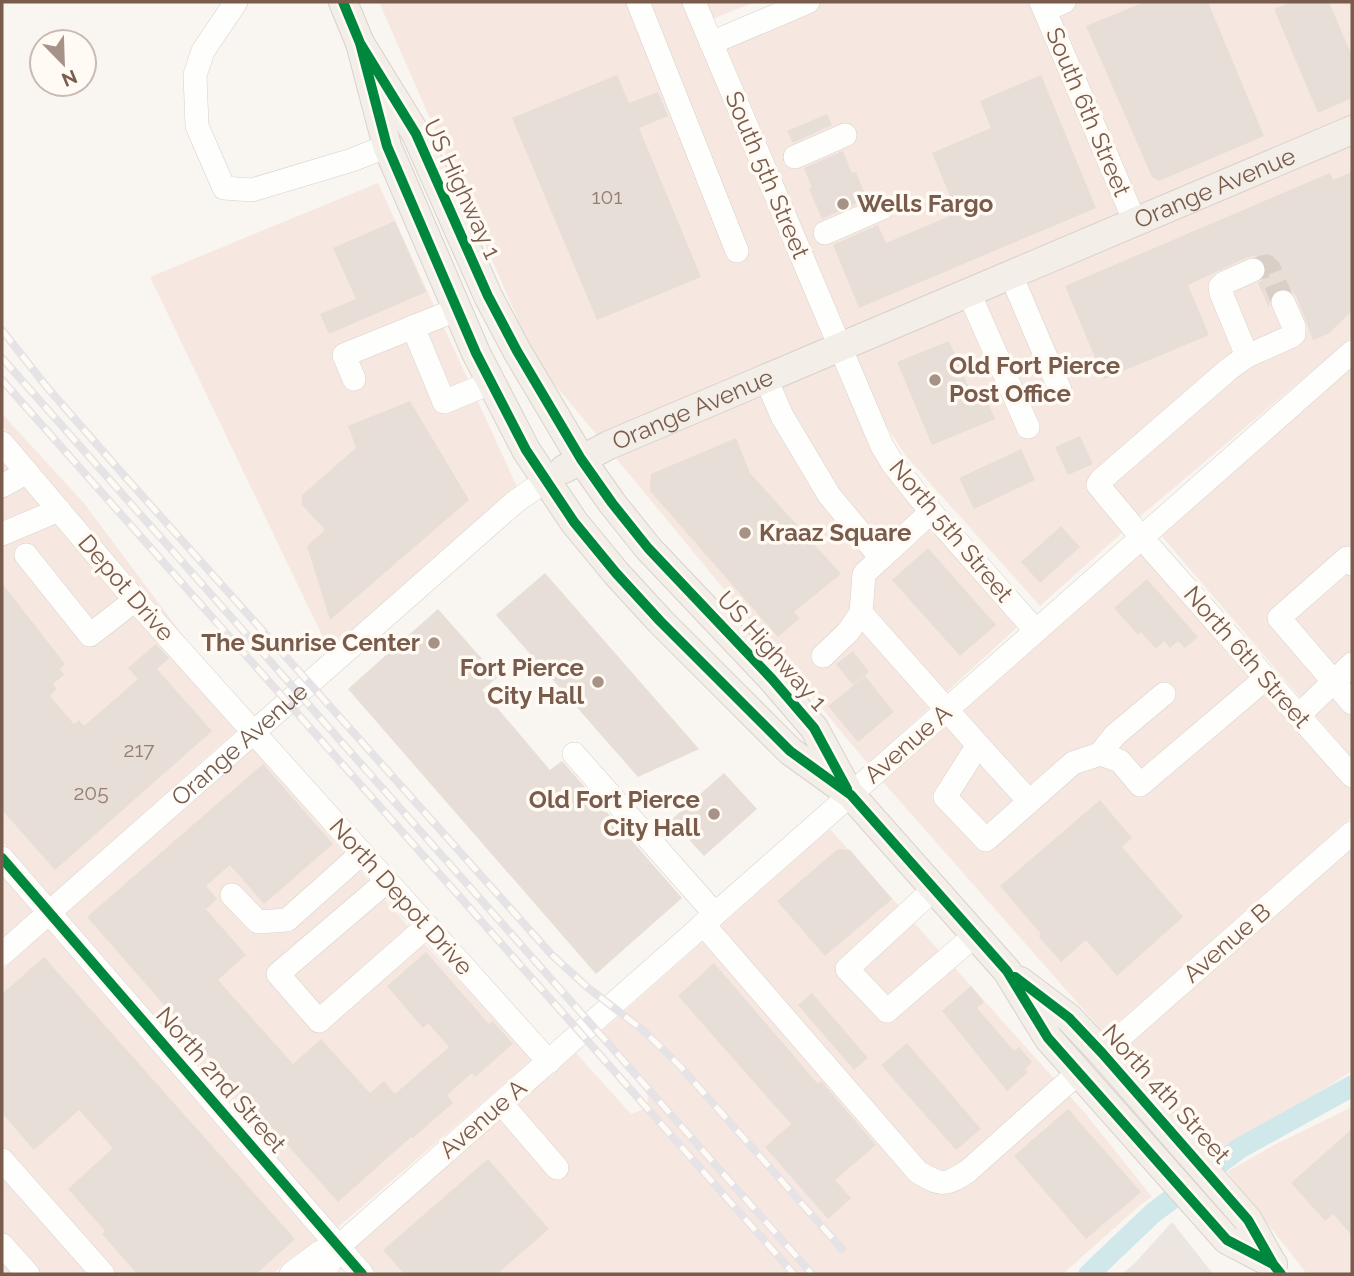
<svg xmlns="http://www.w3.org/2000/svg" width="1354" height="1276" font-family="Raleway,sans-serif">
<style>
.commercial{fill:#f6e8e1}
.industrial{fill:#ede5e0}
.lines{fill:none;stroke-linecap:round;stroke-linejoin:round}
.canal{stroke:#d0e8ea;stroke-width:21}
.building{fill:#e6ded7}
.minor-tunnel{stroke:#d9cfc7;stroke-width:23;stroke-dasharray:23 11;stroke-linecap:butt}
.minor-casing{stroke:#d7d1cb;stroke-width:24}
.major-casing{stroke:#dad1cc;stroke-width:30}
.minor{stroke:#fefefd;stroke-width:23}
.major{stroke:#f3eee8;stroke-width:28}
.rail-casing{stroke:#e6e3e7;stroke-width:8}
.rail{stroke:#fffaf3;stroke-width:5;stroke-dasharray:16;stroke-linecap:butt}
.cycleway-casing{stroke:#fffaf3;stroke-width:15}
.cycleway{stroke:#00873e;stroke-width:10}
.poi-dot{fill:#a69286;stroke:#fffaf3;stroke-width:2.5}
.labels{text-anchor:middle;stroke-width:7;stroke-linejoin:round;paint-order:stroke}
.number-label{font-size:21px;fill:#977e72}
.street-label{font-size:24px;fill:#7a5c4d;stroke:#fffaf3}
.poi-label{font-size:24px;font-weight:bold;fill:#7a5c4d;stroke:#fffaf3;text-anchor:start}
</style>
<rect width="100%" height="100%" fill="#f9f5f0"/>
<path class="commercial" d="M379 2H682L824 338 600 439 537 363Z
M705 2H755L712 19Z
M819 2H1029L1120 215 844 330 722 42Z
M1053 2H1352V117L1140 207Z
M1352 143V337L1143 514 1040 606 906 456 879 415 853 352Z
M378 183 518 489 504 499 329 650 150 277Z
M833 360 861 426 890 471 1024 621 868 764 616 458Z
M1352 368V758L1159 533Z
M2 414 83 502 190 645 143 592 2 426Z
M2 459 237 730 49 897 2 841Z
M1143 547 1352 791V817L1105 1034 883 782Z
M253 748 417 936 533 1059 336 1229 64 915Z
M830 829 1085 1113 1152 1197 1140 1205 1063 1274H377L352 1247 549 1076 550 1077 576 1053 631 1114 647 1108 648 1096 602 1031Z
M1352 849V1071L1293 1109 1212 1155 1121 1052Z
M2 875 32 911 2 938Z
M48 929 318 1241 291 1258 273 1274H2V970Z
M1352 1107V1274H1307L1227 1172 1274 1145Z"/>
<path class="industrial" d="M1172 1222 1213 1274H1122L1135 1263Z"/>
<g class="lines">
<path class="canal" d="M1089 1274 1153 1213 1240 1148 1352 1086"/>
</g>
<path class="building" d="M1145 2H1208L1264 136 1159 181 1152 177 1086 26Z
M1292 2H1329L1352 56V98L1318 113 1274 9Z
M617 75 629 103 658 92 668 116 639 128 701 277 597 320 512 118Z
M1041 75 1096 208 859 308 833 245 878 225 886 243 957 213 932 153 991 128 980 101Z
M827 114 832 125 793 143 787 131Z
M843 151 852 173 856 172 867 199 822 219 809 189 812 188 804 168Z
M1352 172V311L1328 334 1313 340 1296 296 1291 290 1284 288 1277 290 1271 294 1269 308 1258 283 1265 278 1267 271 1266 265 1261 258 1255 256 1248 257 1188 285 1209 335 1104 379 1065 286 1330 173 1333 180Z
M395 221 426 292 329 334 320 314 356 299 333 248Z
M949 341 975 402 986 398 995 419 932 445 897 362Z
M410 401 469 500 330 620 307 546 325 530 302 505V495L356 448 348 426Z
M1080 436 1093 464 1068 475 1055 447Z
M736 438 750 473 841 574 794 612 800 618 778 637 650 491 651 474Z
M1021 449 1035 480 974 509 959 478Z
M1061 526 1080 547 1040 583 1021 562Z
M928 548 996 625 960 656 892 580Z
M545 573 699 749 638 777 496 615Z
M1147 579 1198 637 1185 648 1178 641 1170 648 1164 641 1156 649 1141 632 1138 635 1114 608Z
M2 583 65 664 60 669 64 675 53 684 57 689 50 696 74 724 79 720 84 726 138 679 128 668 156 644 169 658 157 669 212 731 55 870 2 810Z
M438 609 498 677 482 690 550 770 562 761 682 898 596 974 348 689Z
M853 651 869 672 853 685 836 664Z
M865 676 894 712 858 742 828 706Z
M263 764 333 844 264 904 230 865 206 886 217 899 206 909 246 955 218 980 293 1064 321 1039 370 1093 384 1081 395 1094 449 1047 428 1023 423 1028 387 986 426 952 489 1024 493 1021 513 1044 475 1077 472 1073 447 1095 453 1103 413 1138 411 1137 338 1202 250 1103 87 917Z
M724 773 757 809 704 856 671 820Z
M1100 800 1132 838 1122 847 1183 917 1117 976 1086 940 1061 962 1039 937 1041 934 1000 886Z
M838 849 850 850 892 899 825 956 777 901Z
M44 957 295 1239 256 1274H137L102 1234 105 1231 68 1189 113 1148 79 1110 34 1150 2 1113V994Z
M714 963 818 1084 821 1081 876 1145 835 1180 851 1198 828 1219 765 1147 791 1124 678 996Z
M971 986 984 1002 977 1008 1014 1051 1019 1047 1032 1062 1025 1069 1028 1072 1007 1091 942 1011Z
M812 993 868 1058 854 1070 798 1005Z
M907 1043 981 1129 956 1150 881 1065Z
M1068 1109 1141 1192 1086 1239 1014 1156Z
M1352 1129V1236L1333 1214 1325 1221 1291 1183Z
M488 1159 549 1229 497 1274H404L383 1250Z"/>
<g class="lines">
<path class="minor-tunnel" d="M1253 270 1266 266 1270 270 1283 302"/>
<defs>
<g id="minor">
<path d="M236 2 203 51 195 75 197 126 224 188 252 190 352 160 387 146"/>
<path d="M638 2 737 251"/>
<path d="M694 2 882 446 893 464 931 512 1036 631"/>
<path d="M1041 2 1135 222"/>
<path d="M1045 10 1064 2"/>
<path d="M711 43 808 2"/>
<path d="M795 157 845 135"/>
<path d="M825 233 882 208"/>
<path d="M1011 275 1060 390"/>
<path d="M969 293 1028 427"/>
<path d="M1283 302 1294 327V334L1290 337 1247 356 1229 369 1101 480 1098 485 1142 538 1352 776"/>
<path d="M413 327 444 402 490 383"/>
<path d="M1247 356 1221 293 1220 287 1224 283 1253 270"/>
<path d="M354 379 344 355 458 309"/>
<path d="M766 379 782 416 829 495 881 558 931 512"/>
<path d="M2 443 135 600 549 1062"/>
<path d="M2 486 27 472"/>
<path d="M2 534 59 510"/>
<path d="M26 555 90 635 135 600"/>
<path d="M881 558 864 574 861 613 978 745 945 797 986 840 1073 763 1100 754 1120 761 1140 785 1266 678"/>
<path d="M1352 564 1347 558 1279 618 1352 703"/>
<path d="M823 656 848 632 861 613"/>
<path d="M1299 715 1352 664"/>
<path d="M978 745 1029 801"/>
<path d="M574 754 715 914"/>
<path d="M1100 754 1115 735 1164 694"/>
<path d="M2 858 362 1274"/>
<path d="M387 881 278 974 319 1021 427 926"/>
<path d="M934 889 847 969 887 1011 975 935"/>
<path d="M232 895 258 922 287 920 362 853"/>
<path d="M703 924 918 1172C942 1186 945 1186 968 1171L1079 1072"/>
<path id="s1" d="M2 954 515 502 545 481"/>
<path d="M1102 1053 1352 833"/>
<path d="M501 1103 557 1168"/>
<path d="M2 1160 103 1274"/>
<path d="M2 1245 28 1274"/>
<path d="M291 1274 320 1252 338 1247"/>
<path d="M324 1274 338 1247 1352 352"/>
</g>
<g id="major">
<path d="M343 2 360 43 416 134 488 296 517 351 581 459 612 503 648 548 772 679 814 728 846 787"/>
<path d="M360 43 387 146 476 353 526 450 574 522 616 573 660 621 790 751 851 795 1007 971 1048 1038 1227 1240 1273 1264"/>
<path id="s2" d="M564 469 609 445 1352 130"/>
<path d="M1020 981 1069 1018 1102 1053 1248 1220 1273 1265"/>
</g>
</defs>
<use href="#minor" class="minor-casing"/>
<use href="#major" class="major-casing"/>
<use href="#minor" class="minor"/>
<use href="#major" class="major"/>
<defs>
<path id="rail" d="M2 330 46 386 121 472 551 954 587 987 644 1031 679 1065 842 1249
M2 358 812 1274
M2 380 794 1274"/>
</defs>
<use href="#rail" class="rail-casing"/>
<use href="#rail" class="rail"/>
<defs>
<path id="cycleway" d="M343 2 360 43 416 134 488 296 517 351 581 459 612 503 648 548 772 679 814 728 847 789
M360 43 387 146 476 353 526 450 574 522 616 573 660 621 790 751 851 795 1007 971 1048 1038 1227 1240 1273 1264
M2 858 362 1274
M1015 977 1069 1018 1102 1053 1248 1220 1273 1264 1281 1274"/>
</defs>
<use href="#cycleway" class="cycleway-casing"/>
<use href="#cycleway" class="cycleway"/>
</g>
<g class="poi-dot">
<circle cx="843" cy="204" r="7"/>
<circle cx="935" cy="380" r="7"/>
<circle cx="745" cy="533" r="7"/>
<circle cx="434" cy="643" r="7"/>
<circle cx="598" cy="682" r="7"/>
<circle cx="714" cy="814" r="7"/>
</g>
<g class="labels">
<g class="number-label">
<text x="607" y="204">101</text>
<text x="139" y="757">217</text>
<text x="91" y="800">205</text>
</g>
<g class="street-label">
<text transform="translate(1088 112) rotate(67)" y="8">South 6th Street</text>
<text transform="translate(767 175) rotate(67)" y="8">South 5th Street</text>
<text transform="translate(462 189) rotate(65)" y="8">US Highway 1</text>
<text dy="8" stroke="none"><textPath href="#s2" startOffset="709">Orange Avenue</textPath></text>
<text dy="8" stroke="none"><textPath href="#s2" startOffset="142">Orange Avenue</textPath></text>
<text transform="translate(951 531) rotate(50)" y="8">North 5th Street</text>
<text transform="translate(126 588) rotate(49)" y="8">Depot Drive</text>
<text transform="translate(772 651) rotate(48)" y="8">US Highway 1</text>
<text transform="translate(1247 657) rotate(49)" y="8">North 6th Street</text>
<text dy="8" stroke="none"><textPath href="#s1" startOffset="317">Orange Avenue</textPath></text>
<text transform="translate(908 744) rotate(-41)" y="8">Avenue A</text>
<text transform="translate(401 897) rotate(48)" y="8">North Depot Drive</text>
<text transform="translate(1227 943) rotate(-41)" y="8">Avenue B</text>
<text transform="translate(221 1080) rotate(49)" y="8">North 2nd Street</text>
<text transform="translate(1166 1094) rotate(48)" y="8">North 4th Street</text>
<text transform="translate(483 1119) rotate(-41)" y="8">Avenue A</text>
</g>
<g class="poi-label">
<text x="857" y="212">Wells Fargo</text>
<text x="949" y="374">Old Fort Pierce<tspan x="949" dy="28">Post Office</tspan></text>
<text x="759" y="541">Kraaz Square</text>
<text x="420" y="651" text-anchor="end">The Sunrise Center</text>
<text x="584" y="676" text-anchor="end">Fort Pierce<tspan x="584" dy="28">City Hall</tspan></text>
<text x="700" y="808" text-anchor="end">Old Fort Pierce<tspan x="700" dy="28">City Hall</tspan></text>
</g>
</g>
<rect width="1354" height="1276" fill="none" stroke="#7a5c4d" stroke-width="7"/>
<g transform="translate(63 63) rotate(157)"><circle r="33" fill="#fffaf3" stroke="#cabbb1" stroke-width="2"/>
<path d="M0-5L12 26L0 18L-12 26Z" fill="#a69286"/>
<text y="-10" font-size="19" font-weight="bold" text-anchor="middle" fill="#7a5c4d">N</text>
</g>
</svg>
